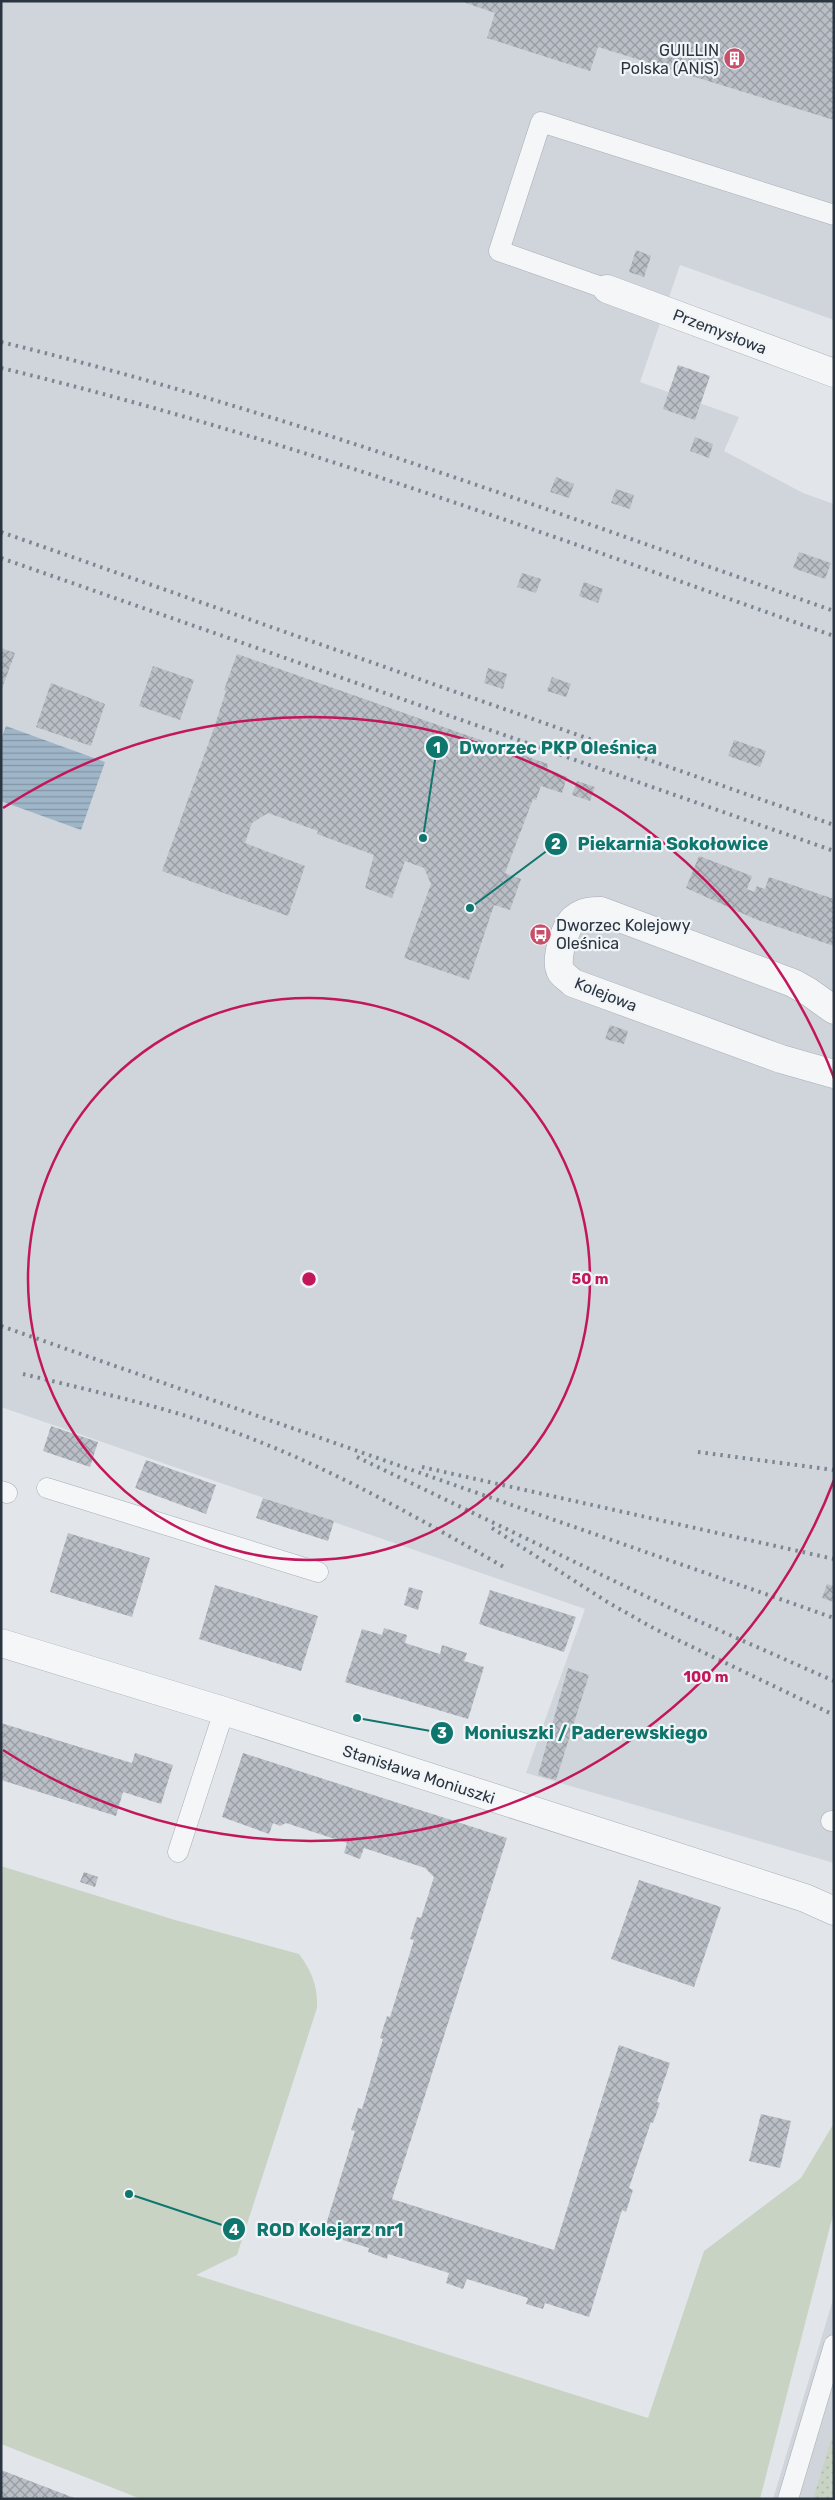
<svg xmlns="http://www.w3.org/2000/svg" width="835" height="2500" font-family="Rubik,sans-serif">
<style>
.built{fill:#d0d5dc}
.grass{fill:url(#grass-dots)}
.green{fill:#c9d3c4}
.water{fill:url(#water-rules)}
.building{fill:url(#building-cross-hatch)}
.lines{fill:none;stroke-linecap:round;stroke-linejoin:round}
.lane-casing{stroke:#a7adb4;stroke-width:21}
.street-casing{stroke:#a7adb4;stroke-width:29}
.lane{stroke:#f5f6f8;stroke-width:20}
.street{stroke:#f5f6f8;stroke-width:28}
.rail{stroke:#7c8793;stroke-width:4;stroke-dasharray:2.5 5;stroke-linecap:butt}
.ring{fill:none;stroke:#c2185b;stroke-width:2.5}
.labels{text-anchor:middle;stroke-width:4.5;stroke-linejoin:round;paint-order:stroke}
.poi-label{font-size:16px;fill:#2b3541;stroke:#f2f5f7;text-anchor:end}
.street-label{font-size:16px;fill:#2b3541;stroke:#f2f5f7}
.centre{fill:#c2185b;stroke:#f2f5f7;stroke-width:2.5}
.ring-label{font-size:15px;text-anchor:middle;font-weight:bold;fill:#c2185b;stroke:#f2f5f7;stroke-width:4.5;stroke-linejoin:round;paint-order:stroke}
.leader{fill:none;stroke:#0f766e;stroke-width:2}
.callout-dot{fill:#0f766e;stroke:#f2f5f7;stroke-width:2}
.mark-label{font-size:15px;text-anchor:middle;font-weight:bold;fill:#fff}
.callout-label{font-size:18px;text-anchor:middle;font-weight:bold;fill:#0f766e;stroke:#f2f5f7;stroke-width:4.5;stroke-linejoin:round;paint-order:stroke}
</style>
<defs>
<pattern id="grass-dots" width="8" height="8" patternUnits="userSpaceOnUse" patternTransform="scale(1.25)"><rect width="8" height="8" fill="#c9d3c4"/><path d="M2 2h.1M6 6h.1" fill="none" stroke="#adb6aa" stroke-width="1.8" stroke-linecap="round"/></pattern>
<pattern id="water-rules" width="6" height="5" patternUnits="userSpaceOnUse" patternTransform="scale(1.25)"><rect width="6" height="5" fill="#9fb6c8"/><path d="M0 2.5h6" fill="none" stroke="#8295a4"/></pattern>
<pattern id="building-cross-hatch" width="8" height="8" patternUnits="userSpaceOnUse" patternTransform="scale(1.25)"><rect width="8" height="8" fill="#babfc7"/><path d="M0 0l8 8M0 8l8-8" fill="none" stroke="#979ca3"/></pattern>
</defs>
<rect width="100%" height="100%" fill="#e2e6ea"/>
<path class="built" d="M1 1H834V320L680 265 640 382 739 417 724 451 803 493 834 504V1863L526 1773 585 1609 1 1407Z
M834 2296V2499H773Z"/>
<path class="grass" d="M832 2437H834V2499H813Z"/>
<path class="green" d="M1 1866 175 1920 299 1954C312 1972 318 1986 317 2008L237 2255 196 2275 648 2418 704 2251 801 2178 834 2123V2211L760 2499H141L1 2444Z"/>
<path class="water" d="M6 726 105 762 81 830 1 801V739Z"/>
<path class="building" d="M460 1H834V120L598 47 590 71 487 38 495 13Z
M636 250 651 256 644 277 629 272Z
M678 365 710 376 695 420 663 409Z
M695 437 713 444 709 458 690 451Z
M556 477 574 484 569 498 550 492Z
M616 489 634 495 630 509 611 503Z
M799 552 831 563 825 579 793 568Z
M522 573 541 579 536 593 517 587Z
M584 582 603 589 598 603 579 596Z
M1 648 15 653 1 691Z
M237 654 548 764 547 769 567 777 562 793 541 786 536 800 533 799 505 873 521 879 510 910 494 905 469 980 404 958 431 884 424 868 405 861 392 898 365 888 374 855 317 834 318 831 268 813 252 823 245 843 305 866 288 916 162 871 213 731 226 691 224 690Z
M153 666 194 680 180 720 139 706Z
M488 668 507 674 503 689 484 683Z
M552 677 571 684 566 697 547 691Z
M51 683 105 704 91 746 36 727Z
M734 740 766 751 760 767 728 756Z
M577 781 595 787 590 801 572 795Z
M699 856 752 876 747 889 754 892 757 886 765 889 769 877 834 899V946L755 919 686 888Z
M610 1025 628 1031 624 1044 605 1039Z
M51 1426 98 1442 90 1467 43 1451Z
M146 1460 216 1485 206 1514 135 1488Z
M263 1498 334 1521 328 1541 256 1518Z
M68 1533 150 1558 132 1617 50 1592Z
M827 1584 834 1586V1602L822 1598Z
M215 1585 318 1616 301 1671 199 1639Z
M409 1587 423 1591 418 1610 404 1605Z
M490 1590 576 1617 564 1652 479 1624Z
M384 1628 407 1635 405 1643 440 1654 442 1645 467 1653 464 1661 484 1667 468 1719 345 1682 362 1629 382 1635Z
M568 1668 589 1675 556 1780 538 1775Z
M1 1723 132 1763 135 1753 173 1765 161 1804 123 1792 116 1816 1 1780Z
M243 1753 507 1838 392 2199 554 2250 619 2045 670 2063 657 2102 660 2103 653 2123 651 2122 629 2188 633 2190 626 2212 622 2210 589 2317 545 2303 543 2309 526 2304 528 2298 467 2279 463 2289 446 2283 449 2273 388 2254 387 2259 368 2252 369 2248 323 2234 355 2131 351 2130 358 2108 362 2109 383 2039 380 2038 387 2016 390 2017 414 1940 410 1939 417 1917 421 1918 434 1877 425 1868 364 1848 360 1859 344 1853 347 1843 286 1823 280 1826 273 1823 269 1834 222 1817Z
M84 1872 98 1877 95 1887 80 1882Z
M639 1880 721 1907 694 1987 611 1959Z
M761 2114 791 2121 780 2168 749 2161Z
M1 2470 77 2499H1Z"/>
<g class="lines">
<defs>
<path id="lane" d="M607 289 499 251 541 122 834 215
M47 1488 318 1572
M1 1491 7 1493
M831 1821H834
M178 1852 224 1711
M788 2499 834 2345"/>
<path id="street" d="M607 289 834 373
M834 1010 809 992 793 983 601 911C591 911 584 911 575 918 565 925 554 961 561 972 564 976 570 980 573 983L781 1059 834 1074
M1 1643 224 1711 805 1898 834 1911"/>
</defs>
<use href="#lane" class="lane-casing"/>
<use href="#street" class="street-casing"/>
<use href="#lane" class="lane"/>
<use href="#street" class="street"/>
<path class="rail" d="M1 342C285 411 559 514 834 611
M1 368C285 436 559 539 834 636
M1 532 834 825
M1 558 834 851
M1 1326 834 1618
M23 1374C101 1393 180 1410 255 1440 342 1474 423 1521 504 1567
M698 1452 834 1470
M357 1457 689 1617 834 1681
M422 1467 834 1559
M492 1528 609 1603 655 1629 834 1715"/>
</g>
<g class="ring">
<circle cx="309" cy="1279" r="281"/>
<path d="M834 1480A562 562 0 0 1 3 1750M3 808A562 562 0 0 1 834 1078"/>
</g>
<defs>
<symbol id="building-disc" viewBox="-11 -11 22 22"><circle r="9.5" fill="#c94e69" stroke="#f2f5f7"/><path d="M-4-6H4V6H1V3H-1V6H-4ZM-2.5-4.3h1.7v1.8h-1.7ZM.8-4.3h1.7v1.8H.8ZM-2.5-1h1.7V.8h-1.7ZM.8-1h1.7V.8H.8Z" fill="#fff"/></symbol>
<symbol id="bus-disc" viewBox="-11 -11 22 22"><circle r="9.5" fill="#c94e69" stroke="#f2f5f7"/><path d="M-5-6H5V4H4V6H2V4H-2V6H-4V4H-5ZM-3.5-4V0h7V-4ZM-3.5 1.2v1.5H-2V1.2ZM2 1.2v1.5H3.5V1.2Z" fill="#fff"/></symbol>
</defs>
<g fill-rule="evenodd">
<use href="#building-disc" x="722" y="46" width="25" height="25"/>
<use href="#bus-disc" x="528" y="922" width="25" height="25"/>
</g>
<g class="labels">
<g class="poi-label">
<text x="719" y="56">GUILLIN<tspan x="719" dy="18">Polska (ANIS)</tspan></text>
<text x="556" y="931" text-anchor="start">Dworzec Kolejowy<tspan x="556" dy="18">Oleśnica</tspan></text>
</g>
<g class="street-label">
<text transform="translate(720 331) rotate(21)" y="6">Przemysłowa</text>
<text transform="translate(606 994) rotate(22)" y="6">Kolejowa</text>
<text transform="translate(419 1774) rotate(18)" y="6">Stanisława Moniuszki</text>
</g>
</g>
<circle cx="309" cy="1279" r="8" class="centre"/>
<g class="ring-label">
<text x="590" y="1284">50 m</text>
<text x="706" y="1682">100 m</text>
</g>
<path class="leader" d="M423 838L437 747M470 908L556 844M357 1718L442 1733M129 2194L234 2229"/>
<g class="callout-dot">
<circle cx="423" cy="838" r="5"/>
<circle cx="470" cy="908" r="5"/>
<circle cx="357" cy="1718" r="5"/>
<circle cx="129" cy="2194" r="5"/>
<circle cx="437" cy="747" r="12"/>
<circle cx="556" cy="844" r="12"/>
<circle cx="442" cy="1733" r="12"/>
<circle cx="234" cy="2229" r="12"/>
</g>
<g class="mark-label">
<text x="437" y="753">1</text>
<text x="556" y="849">2</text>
<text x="442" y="1738">3</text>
<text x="234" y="2235">4</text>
</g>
<g class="callout-label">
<text x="558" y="754">Dworzec PKP Oleśnica</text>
<text x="673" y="850">Piekarnia Sokołowice</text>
<text x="586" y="1739">Moniuszki / Paderewskiego</text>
<text x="330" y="2236">ROD Kolejarz nr1</text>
</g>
<rect width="835" height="2500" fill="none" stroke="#2b3541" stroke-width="5"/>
</svg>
